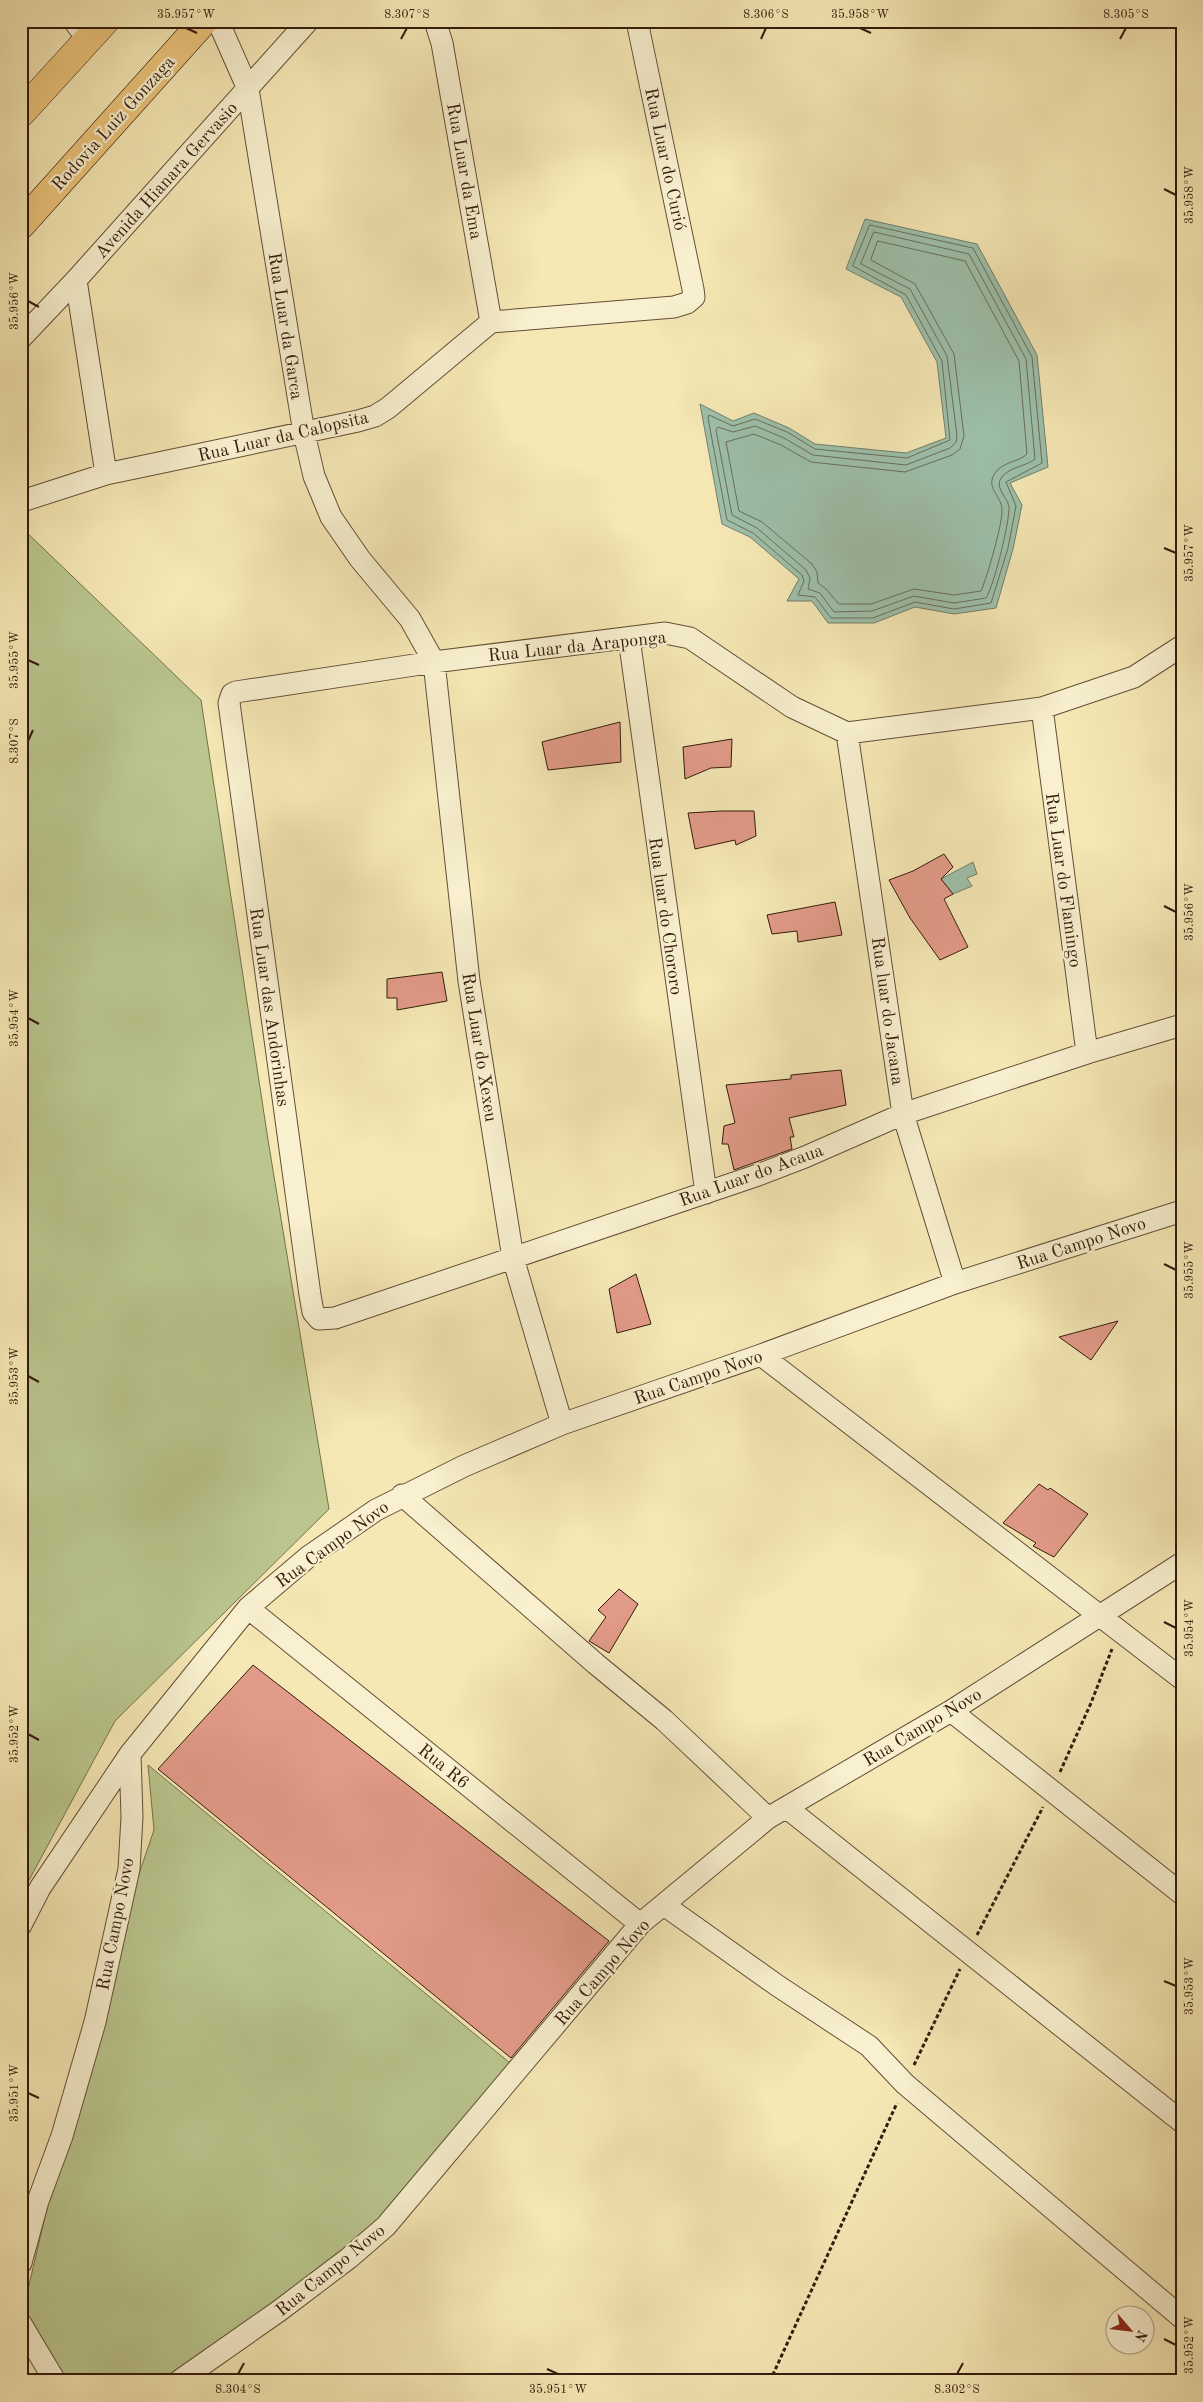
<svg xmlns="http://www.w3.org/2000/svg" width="1203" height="2402" font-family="'Old Standard TT',serif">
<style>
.green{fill:#bac68e;stroke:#76704e}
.water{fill:#9dc0aa;stroke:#737e6b}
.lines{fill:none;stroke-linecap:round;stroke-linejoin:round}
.shore{stroke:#686e5c;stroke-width:1}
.building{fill:#e39b89;stroke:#331b0d}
.street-casing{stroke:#644e37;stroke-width:23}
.highway-casing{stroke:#331b0d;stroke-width:29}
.path{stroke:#331b0d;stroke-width:3;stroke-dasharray:4 2.5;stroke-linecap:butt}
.street{stroke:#f8f0cf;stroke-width:21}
.highway{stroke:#eac47a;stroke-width:28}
.ticks{fill:none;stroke:#331b0d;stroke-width:2}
.labels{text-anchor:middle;stroke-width:4.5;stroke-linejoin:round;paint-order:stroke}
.street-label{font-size:18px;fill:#331b0d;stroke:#f8f0cf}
.neatline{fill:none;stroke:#331b0d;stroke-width:2}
.ticks-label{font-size:12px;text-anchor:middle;fill:#331b0d}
</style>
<rect width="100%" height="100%" fill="#f5e8b5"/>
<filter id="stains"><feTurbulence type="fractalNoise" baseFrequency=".004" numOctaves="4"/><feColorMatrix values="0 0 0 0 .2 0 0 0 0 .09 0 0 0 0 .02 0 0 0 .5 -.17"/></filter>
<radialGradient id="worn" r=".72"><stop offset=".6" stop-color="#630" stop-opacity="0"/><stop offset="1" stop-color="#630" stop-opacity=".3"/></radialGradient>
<path class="green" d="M21 527 201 700 268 1140 329 1509 115 1721 21 1895Z
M148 1765 510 2063 381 2219 331 2264 206 2354 165 2381H59L25 2324 24 2307 47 2208 73 2135 138 1877 154 1830Z"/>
<path class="water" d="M865 219 977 244 1037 355 1048 467 1010 483 1022 505 1013 549 996 608 954 614 915 607 874 623H828L812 601H787L799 579 750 537 722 524 700 404 733 421 754 413 789 428 815 444 906 453 946 438 937 362 901 297 846 269Z
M973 862 977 874 967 878 972 886 953 894 941 879Z"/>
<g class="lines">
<path class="shore" d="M870 225 973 248 1032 357 1042 463 1006 482 1016 506 1008 548 991 603 954 609 915 602 873 618H831L815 597 798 595 804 581 802 575 753 533 727 520 708 418 709 415 733 426 755 419 787 432 815 449 907 458 950 440 942 361 906 295 853 266Z
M874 232 969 254 1026 359 1035 459C1027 466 1009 467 1002 477 993 488 1009 498 1009 508 1009 524 994 586 986 598L954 603 914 596 872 611 834 612 820 593 808 589 810 578 806 570 757 528 732 515 716 430 718 427 733 432 755 426 784 438 813 455 906 465 950 448 956 442 957 436 947 356 910 289 861 264Z
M878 241 965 261 1019 361 1027 454C1019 462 1002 462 995 473 985 488 1001 495 1002 509 1003 523 987 577 981 591L954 595 914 589 871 604H839L826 589 818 583 817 572 812 564 762 522 739 511 726 442 754 434 781 445 811 462 905 472 952 455 960 449 964 436 954 354 915 284 871 260Z"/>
</g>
<path class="building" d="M620 722 621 762 548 770 542 742Z
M732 739 731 767 711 768 685 779 683 747Z
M721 811H754L756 836 736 845 735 840 695 849 688 813Z
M944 854 953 867 941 879 953 894 944 899 968 947 940 960 910 918 889 880 913 871Z
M835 902 842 935 798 942 797 931 772 934 767 915Z
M442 972 447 1001 397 1010V998H387V979Z
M841 1070 846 1105 789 1118 794 1137H790L792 1149 734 1170 728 1144H722L724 1126 735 1123 726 1085 791 1079V1075Z
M636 1274 651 1324 617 1333 609 1289Z
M1118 1321 1091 1360 1059 1337Z
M1039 1484 1048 1490 1050 1488 1088 1514 1054 1557 1033 1546 1036 1543 1003 1523Z
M619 1589 638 1604 609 1653 589 1641 606 1617 598 1610Z
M253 1665 609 1941 511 2058 158 1769Z"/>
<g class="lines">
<defs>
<path id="street" d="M74 21 88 40
M218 21 248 89 304 433 314 476 331 517 360 559 410 619 434 662 469 981 513 1258 562 1424
M435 21 442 43 491 322
M76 280 106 474
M21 338 76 280 308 21
M22 501 106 474 358 421 375 416 388 408 491 322 674 307 687 303 694 297 693 289 637 21
M629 638 706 1193
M1182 646 1134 677 1042 708 847 733 792 707 690 638 665 633 434 662 236 692 232 694 229 703 310 1295 313 1312 319 1319 335 1318 758 1175 805 1157 903 1114 1087 1053 1182 1025
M1042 708 1087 1053
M847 733 903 1114 955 1283
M761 1355 1182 1679
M402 1495 596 1664 664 1720 768 1818
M248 1608 640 1924
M951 1711 1182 1894
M787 1808 1182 2122
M664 1905 778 1986 869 2046 905 2084 1182 2318
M21 1925 40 1888 130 1754 248 1608 308 1557 376 1510 464 1466 562 1424 761 1355 955 1283 1182 1211
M21 2263 38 2201 62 2136 95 2022 129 1869 132 1817 130 1754
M21 2324 55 2381
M179 2381 279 2311 349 2258 386 2226 640 1924 768 1818 951 1711 1182 1563"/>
<path id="highway" d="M21 113 105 21
M21 225 204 21"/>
</defs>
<use href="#street" class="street-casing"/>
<use href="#highway" class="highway-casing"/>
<path class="path" d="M1060 1772 1091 1703 1112 1649
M977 1935 1043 1807
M914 2065 960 1969
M770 2381 897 2103"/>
<use href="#street" class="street"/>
<use href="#highway" class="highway"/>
</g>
<path class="ticks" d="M186 28 197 33M860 28 871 33M401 39 407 28M761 39 766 28M1120 39 1126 28M1164 189 1176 195M28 301 39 307M1164 548 1176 553M28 660 39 665M28 741 33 730M1164 906 1176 912M28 1018 39 1024M1164 1264 1176 1270M28 1376 39 1382M1164 1622 1176 1628M28 1734 39 1740M1164 1981 1176 1986M28 2093 39 2098M1164 2339 1176 2345M547 2369 558 2374M238 2374 244 2363M957 2374 963 2363"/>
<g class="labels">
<g class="street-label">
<text transform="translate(113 123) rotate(-48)" y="6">Rodovia Luiz Gonzaga</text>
<text transform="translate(666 159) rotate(78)" y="6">Rua Luar do Curió</text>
<text transform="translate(465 171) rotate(80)" y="6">Rua Luar da Ema</text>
<text transform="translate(166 180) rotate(-48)" y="6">Avenida Hianara Gervasio</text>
<text transform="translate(286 326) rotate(81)" y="6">Rua Luar da Garca</text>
<text transform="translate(283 436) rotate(-13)" y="6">Rua Luar da Calopsita</text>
<text transform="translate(577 646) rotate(-6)" y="6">Rua Luar da Araponga</text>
<text transform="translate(1064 880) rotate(82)" y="6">Rua Luar do Flamingo</text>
<text transform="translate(666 916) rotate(82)" y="6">Rua luar do Chororo</text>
<text transform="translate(270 1007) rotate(82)" y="6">Rua Luar das Andorinhas</text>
<text transform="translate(888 1011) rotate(82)" y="6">Rua luar do Jacana</text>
<text transform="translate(480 1047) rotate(81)" y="6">Rua Luar do Xexeu</text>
<text transform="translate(751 1175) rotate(-20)" y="6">Rua Luar do Acaua</text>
<text transform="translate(1081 1243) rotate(-18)" y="6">Rua Campo Novo</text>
<text transform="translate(698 1377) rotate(-19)" y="6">Rua Campo Novo</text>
<text transform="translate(332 1544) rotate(-36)" y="6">Rua Campo Novo</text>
<text transform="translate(922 1727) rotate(-31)" y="6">Rua Campo Novo</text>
<text transform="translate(444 1766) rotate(39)" y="6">Rua R6</text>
<text transform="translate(115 1924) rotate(-79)" y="6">Rua Campo Novo</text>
<text transform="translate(602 1972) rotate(-49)" y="6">Rua Campo Novo</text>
<text transform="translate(330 2270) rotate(-39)" y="6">Rua Campo Novo</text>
</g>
</g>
<rect width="1203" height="2402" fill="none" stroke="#f5e8b5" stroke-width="55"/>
<g transform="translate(1130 2330) rotate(118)"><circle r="24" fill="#f8f0cf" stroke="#a99b81"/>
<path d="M0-4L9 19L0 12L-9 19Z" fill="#8f2418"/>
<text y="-8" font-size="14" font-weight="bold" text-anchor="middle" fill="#331b0d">N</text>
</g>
<rect x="28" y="28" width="1148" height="2346" class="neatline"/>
<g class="ticks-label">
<text x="186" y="18">35.957°W</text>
<text x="407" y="18">8.307°S</text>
<text x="766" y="18">8.306°S</text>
<text x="860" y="18">35.958°W</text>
<text x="1126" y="18">8.305°S</text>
<text transform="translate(1189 195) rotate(-90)" y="4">35.958°W</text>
<text transform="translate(14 301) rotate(-90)" y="4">35.956°W</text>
<text transform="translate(1189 553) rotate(-90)" y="4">35.957°W</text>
<text transform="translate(14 660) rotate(-90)" y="4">35.955°W</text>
<text transform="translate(14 741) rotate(-90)" y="4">8.307°S</text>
<text transform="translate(1189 912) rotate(-90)" y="4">35.956°W</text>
<text transform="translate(14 1018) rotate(-90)" y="4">35.954°W</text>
<text transform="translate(1189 1270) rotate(-90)" y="4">35.955°W</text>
<text transform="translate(14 1376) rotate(-90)" y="4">35.953°W</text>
<text transform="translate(1189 1628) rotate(-90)" y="4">35.954°W</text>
<text transform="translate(14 1734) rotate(-90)" y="4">35.952°W</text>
<text transform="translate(1189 1986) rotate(-90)" y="4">35.953°W</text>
<text transform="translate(14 2093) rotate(-90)" y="4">35.951°W</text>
<text transform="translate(1189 2345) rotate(-90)" y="4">35.952°W</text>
<text x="238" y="2393">8.304°S</text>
<text x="558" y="2393">35.951°W</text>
<text x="957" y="2393">8.302°S</text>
</g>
<rect width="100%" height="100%" filter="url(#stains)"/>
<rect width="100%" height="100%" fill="url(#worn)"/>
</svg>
